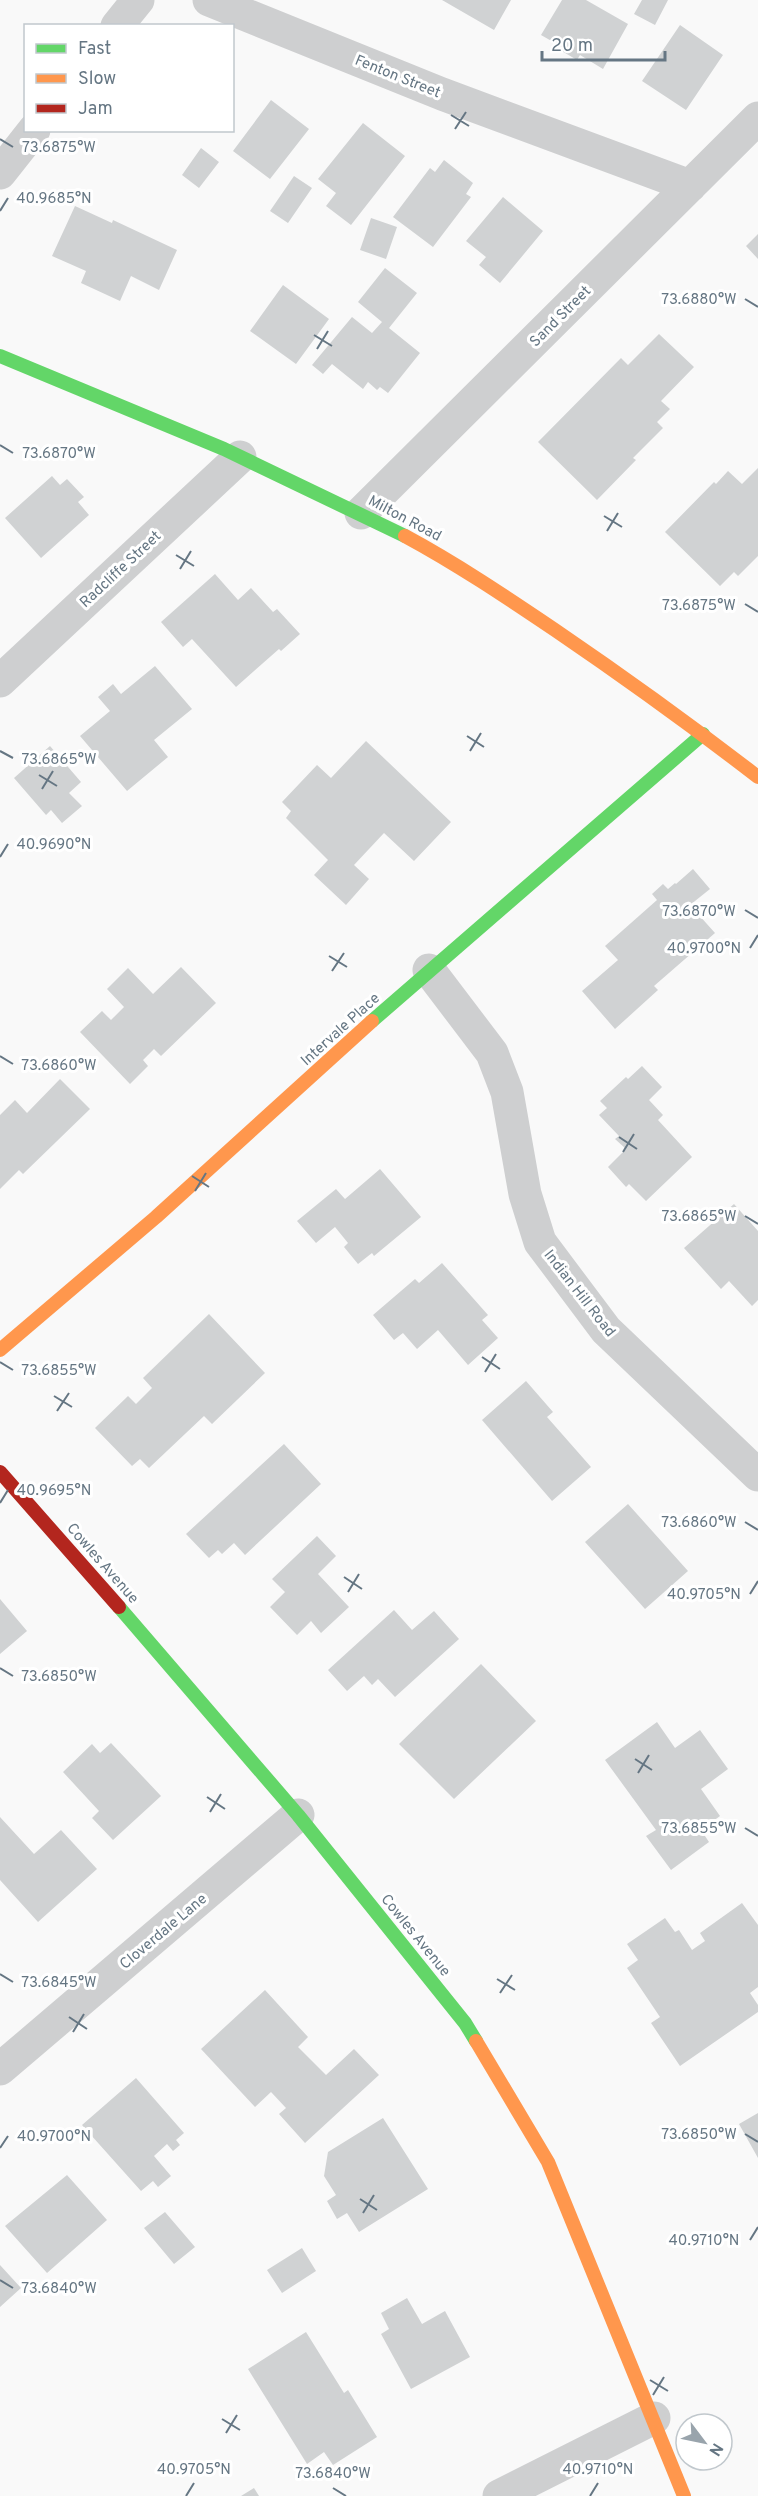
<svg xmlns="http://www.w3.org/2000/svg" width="758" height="2496" font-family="Overpass,sans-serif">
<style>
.building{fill:#d0d2d3}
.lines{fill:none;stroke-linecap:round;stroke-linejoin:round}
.street{stroke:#cecfd0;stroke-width:33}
.fast{stroke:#63d668;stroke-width:14}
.slow{stroke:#ff974d;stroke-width:14}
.jam{stroke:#b3261e;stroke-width:14}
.ticks{fill:none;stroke:#657683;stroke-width:2}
.labels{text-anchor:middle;stroke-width:6;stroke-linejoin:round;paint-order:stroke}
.street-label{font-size:15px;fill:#657683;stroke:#fff}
.ticks-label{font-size:15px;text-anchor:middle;fill:#657683;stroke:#fff;stroke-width:6;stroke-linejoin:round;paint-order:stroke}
</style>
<rect width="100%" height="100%" fill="#f9f9f9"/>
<path class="building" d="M442 0H511L494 30Z
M562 0H586L628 24 603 69 580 55 577 60 560 50 562 47 541 35Z
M642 0H668L655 25 634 14Z
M680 25 723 55 686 110 642 81Z
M271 100 309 129 270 179 233 151Z
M363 123 405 156 351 225 326 206 336 193 318 179Z
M201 148 219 162 199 188 182 175Z
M444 160 473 183 466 194 471 197 433 247 393 217 430 168 435 172Z
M294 176 312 188 288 223 270 211Z
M503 197 543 231 500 283 479 265 486 257 466 241Z
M75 206 112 223 113 220 177 250 159 290 131 276 120 301 81 283 86 271 52 256Z
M371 218 397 227 386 259 360 250Z
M758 234V259L746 246Z
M385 268 417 293 389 328 420 353 388 393 380 387 377 390 368 382 363 389 332 364 323 374 312 365 352 317 372 333 382 322 358 302Z
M283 285 329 319 296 364 250 331Z
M659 334 694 367 661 401 670 409 657 422 663 428 633 458 636 460 597 500 538 442 621 358 628 365Z
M758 468V556L738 576 734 572 720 586 665 532 714 482 716 484 728 471 742 484Z
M52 476 60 485 67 479 84 497 78 502 89 515 41 558 5 518Z
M215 574 238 600 251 588 273 612 277 609 300 634 281 651 279 649 236 687 192 639 183 647 161 622Z
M155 666 192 709 154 740 168 757 127 791 80 736 110 711 98 697 113 684 121 694Z
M366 741 451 822 414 861 384 833 354 865 369 879 346 905 314 875 328 860 286 818 291 811 282 802 317 765 331 778Z
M50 746 81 782 69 793 82 806 62 823 51 810 46 815 14 778Z
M693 869 710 889 690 905 715 933 654 986 658 990 615 1029 582 991 618 960 605 946 657 900 652 894 663 884 668 889 675 883 676 884Z
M181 967 216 1003 161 1056 154 1049 143 1060 148 1066 130 1084 80 1032 102 1011 111 1020 124 1007 107 989 128 968 153 994Z
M642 1066 662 1087 649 1100 663 1115 658 1120 692 1157 646 1201 629 1184 626 1187 608 1167 626 1149 615 1139 619 1136 599 1115 607 1108 600 1101 626 1077 628 1079Z
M60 1079 90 1109 23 1174 19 1170 0 1189V1115L15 1100 27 1113Z
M380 1169 421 1217 374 1256 372 1253 358 1264 344 1247 348 1243 335 1227 316 1243 297 1221 336 1189 345 1199Z
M734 1204 758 1231V1300L752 1306 729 1281 721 1289 684 1248Z
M442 1263 488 1315 482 1320 498 1338 468 1365 438 1330 417 1349 403 1333 394 1340 373 1315 415 1279 419 1283Z
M209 1314 265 1373 212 1424 204 1416 149 1468 140 1459 132 1466 95 1428 128 1396 136 1404 152 1388 143 1378Z
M526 1381 553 1412 547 1417 591 1467 552 1501 482 1420Z
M284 1444 321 1484 245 1555 234 1543 222 1554 218 1550 209 1558 186 1534Z
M628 1504 688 1571 645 1609 585 1542Z
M317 1536 336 1556 318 1574 349 1607 321 1633 311 1621 297 1635 270 1607 285 1592 272 1579Z
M0 1599 27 1631 0 1654Z
M394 1610 412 1630 434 1611 459 1639 395 1697 378 1679 372 1685 364 1676 347 1691 328 1670Z
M481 1664 536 1721 454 1799 399 1744Z
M657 1722 675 1748 700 1730 728 1769 701 1789 720 1816 701 1830 709 1842 671 1870 646 1836 656 1830 605 1760Z
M111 1743 161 1796 113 1840 92 1818 99 1811 63 1772 92 1744 100 1753Z
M0 1817 34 1854 61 1830 97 1869 38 1922 0 1880Z
M742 1903 758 1925V1987L750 1993 758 2005V2012L680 2066 651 2023 660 2017 627 1968 638 1960 627 1944 665 1918 675 1932 679 1930 692 1950 705 1941 700 1933Z
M265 1990 308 2037 298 2047 326 2075 354 2049 379 2075 305 2143 279 2114 286 2108 271 2092 255 2107 201 2049Z
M136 2078 184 2133 176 2140 180 2145 173 2151 167 2144 154 2156 171 2176 158 2187 153 2181 141 2191 82 2125Z
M758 2113V2158L739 2124Z
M383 2118 428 2189 359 2232 347 2213 337 2219 327 2201 336 2195 324 2176 328 2152Z
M67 2175 107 2220 47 2273 5 2226Z
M165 2212 195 2247 174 2264 144 2228Z
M302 2248 316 2271 282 2293 267 2270Z
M0 2265 21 2288 0 2307Z
M407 2298 422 2324 445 2311 470 2357 411 2389 381 2334 389 2329 381 2313Z
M306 2332 344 2393 348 2390 377 2437 333 2465 324 2452 307 2464 248 2369Z
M254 2488 259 2496H241Z"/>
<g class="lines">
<path class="street" d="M209 0 442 94 690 186
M117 26 138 0
M0 173 34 130
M361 513 758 118
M0 681 240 457
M429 970 492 1053 507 1092 525 1194 540 1242 606 1330 758 1475
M0 2069 298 1815
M499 2496 654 2418"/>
<path class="fast" d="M0 356 224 449 405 536
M372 1021 703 734
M119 1607 298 1815 465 2023 476 2041"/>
<path class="slow" d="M405 536C457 564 506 597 555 630 624 677 692 726 758 777
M0 1350 156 1217 372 1021
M476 2041 548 2162 684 2496"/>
<path class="jam" d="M0 1472 119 1607"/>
</g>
<path class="ticks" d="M451 115 469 126M455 129 466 112M0 139 13 147M0 211 8 198M745 299 758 307M314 335 332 346M317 349 328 331M0 445 13 453M604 516 622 527M607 531 618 513M176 555 194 566M180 569 191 551M745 604 758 612M467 736 484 747M0 751 13 758M470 751 481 733M39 775 57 786M42 789 53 771M0 857 8 844M745 910 758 918M750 948 758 935M329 956 347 967M332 971 344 953M0 1056 13 1064M619 1137 637 1149M623 1152 634 1134M192 1176 209 1187M195 1191 206 1173M745 1216 758 1224M482 1357 500 1369M0 1362 13 1370M485 1372 496 1354M54 1396 72 1407M57 1411 69 1393M0 1503 8 1490M745 1522 758 1530M344 1577 362 1589M348 1592 359 1574M750 1594 758 1581M0 1668 13 1676M635 1759 652 1770M638 1773 649 1755M207 1797 225 1809M210 1812 221 1794M745 1828 758 1836M0 1974 13 1982M497 1979 515 1990M500 1993 512 1975M69 2017 87 2029M73 2032 84 2014M745 2134 758 2142M0 2148 8 2136M360 2199 377 2210M363 2213 374 2195M750 2240 758 2227M0 2280 13 2288M650 2380 668 2391M653 2395 664 2377M222 2419 240 2430M226 2433 237 2415M333 2488 346 2496M186 2496 194 2483M590 2496 598 2483"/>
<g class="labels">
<g class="street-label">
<text transform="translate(398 76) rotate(22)" y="5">Fenton Street</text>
<text transform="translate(560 316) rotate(-45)" y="5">Sand Street</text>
<text transform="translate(405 518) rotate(28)" y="5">Milton Road</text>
<text transform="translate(120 569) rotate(-43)" y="5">Radcliffe Street</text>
<text transform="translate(340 1029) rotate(-42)" y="5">Intervale Place</text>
<text transform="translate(580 1293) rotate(52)" y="5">Indian Hill Road</text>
<text transform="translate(103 1563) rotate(49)" y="5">Cowles Avenue</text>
<text transform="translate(163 1931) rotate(-40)" y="5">Cloverdale Lane</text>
<text transform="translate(416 1935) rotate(51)" y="5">Cowles Avenue</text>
</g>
</g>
<g class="ticks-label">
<text x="59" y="152">73.6875°W</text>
<text x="54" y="203">40.9685°N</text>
<text x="699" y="304">73.6880°W</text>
<text x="59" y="458">73.6870°W</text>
<text x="699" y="610">73.6875°W</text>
<text x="59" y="764">73.6865°W</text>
<text x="54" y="849">40.9690°N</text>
<text x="699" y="916">73.6870°W</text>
<text x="704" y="953">40.9700°N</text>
<text x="59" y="1070">73.6860°W</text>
<text x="699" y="1221">73.6865°W</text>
<text x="59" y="1375">73.6855°W</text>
<text x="54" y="1495">40.9695°N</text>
<text x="699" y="1527">73.6860°W</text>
<text x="704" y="1599">40.9705°N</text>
<text x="59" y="1681">73.6850°W</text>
<text x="699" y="1833">73.6855°W</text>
<text x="59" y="1987">73.6845°W</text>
<text x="699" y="2139">73.6850°W</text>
<text x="54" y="2141">40.9700°N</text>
<text x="704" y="2245">40.9710°N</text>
<text x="59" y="2293">73.6840°W</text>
<text x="194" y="2474">40.9705°N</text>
<text x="598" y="2474">40.9710°N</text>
<text x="333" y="2478">73.6840°W</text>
</g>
<rect x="24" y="24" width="210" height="108" fill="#ffffff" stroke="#c1c8cd" stroke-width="1.5"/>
<rect x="36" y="44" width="30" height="9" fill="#63d668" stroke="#c1c8cd" stroke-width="1.5"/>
<text x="78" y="54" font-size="18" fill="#657683">Fast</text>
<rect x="36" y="74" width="30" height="9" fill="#ff974d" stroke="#c1c8cd" stroke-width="1.5"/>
<text x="78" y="84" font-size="18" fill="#657683">Slow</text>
<rect x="36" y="104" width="30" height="9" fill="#b3261e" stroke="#c1c8cd" stroke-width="1.5"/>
<text x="78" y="114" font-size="18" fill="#657683">Jam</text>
<g transform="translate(704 2442) rotate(122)"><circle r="28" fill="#ffffff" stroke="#c1c8cd" stroke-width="1.5"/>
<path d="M0-4.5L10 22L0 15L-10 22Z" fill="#99a4ac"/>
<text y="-9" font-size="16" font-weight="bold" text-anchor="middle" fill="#657683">N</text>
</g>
<path d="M542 51v9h123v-9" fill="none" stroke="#657683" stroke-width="3"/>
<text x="551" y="51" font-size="18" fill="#657683" stroke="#ffffff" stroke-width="4.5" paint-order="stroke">20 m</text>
</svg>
